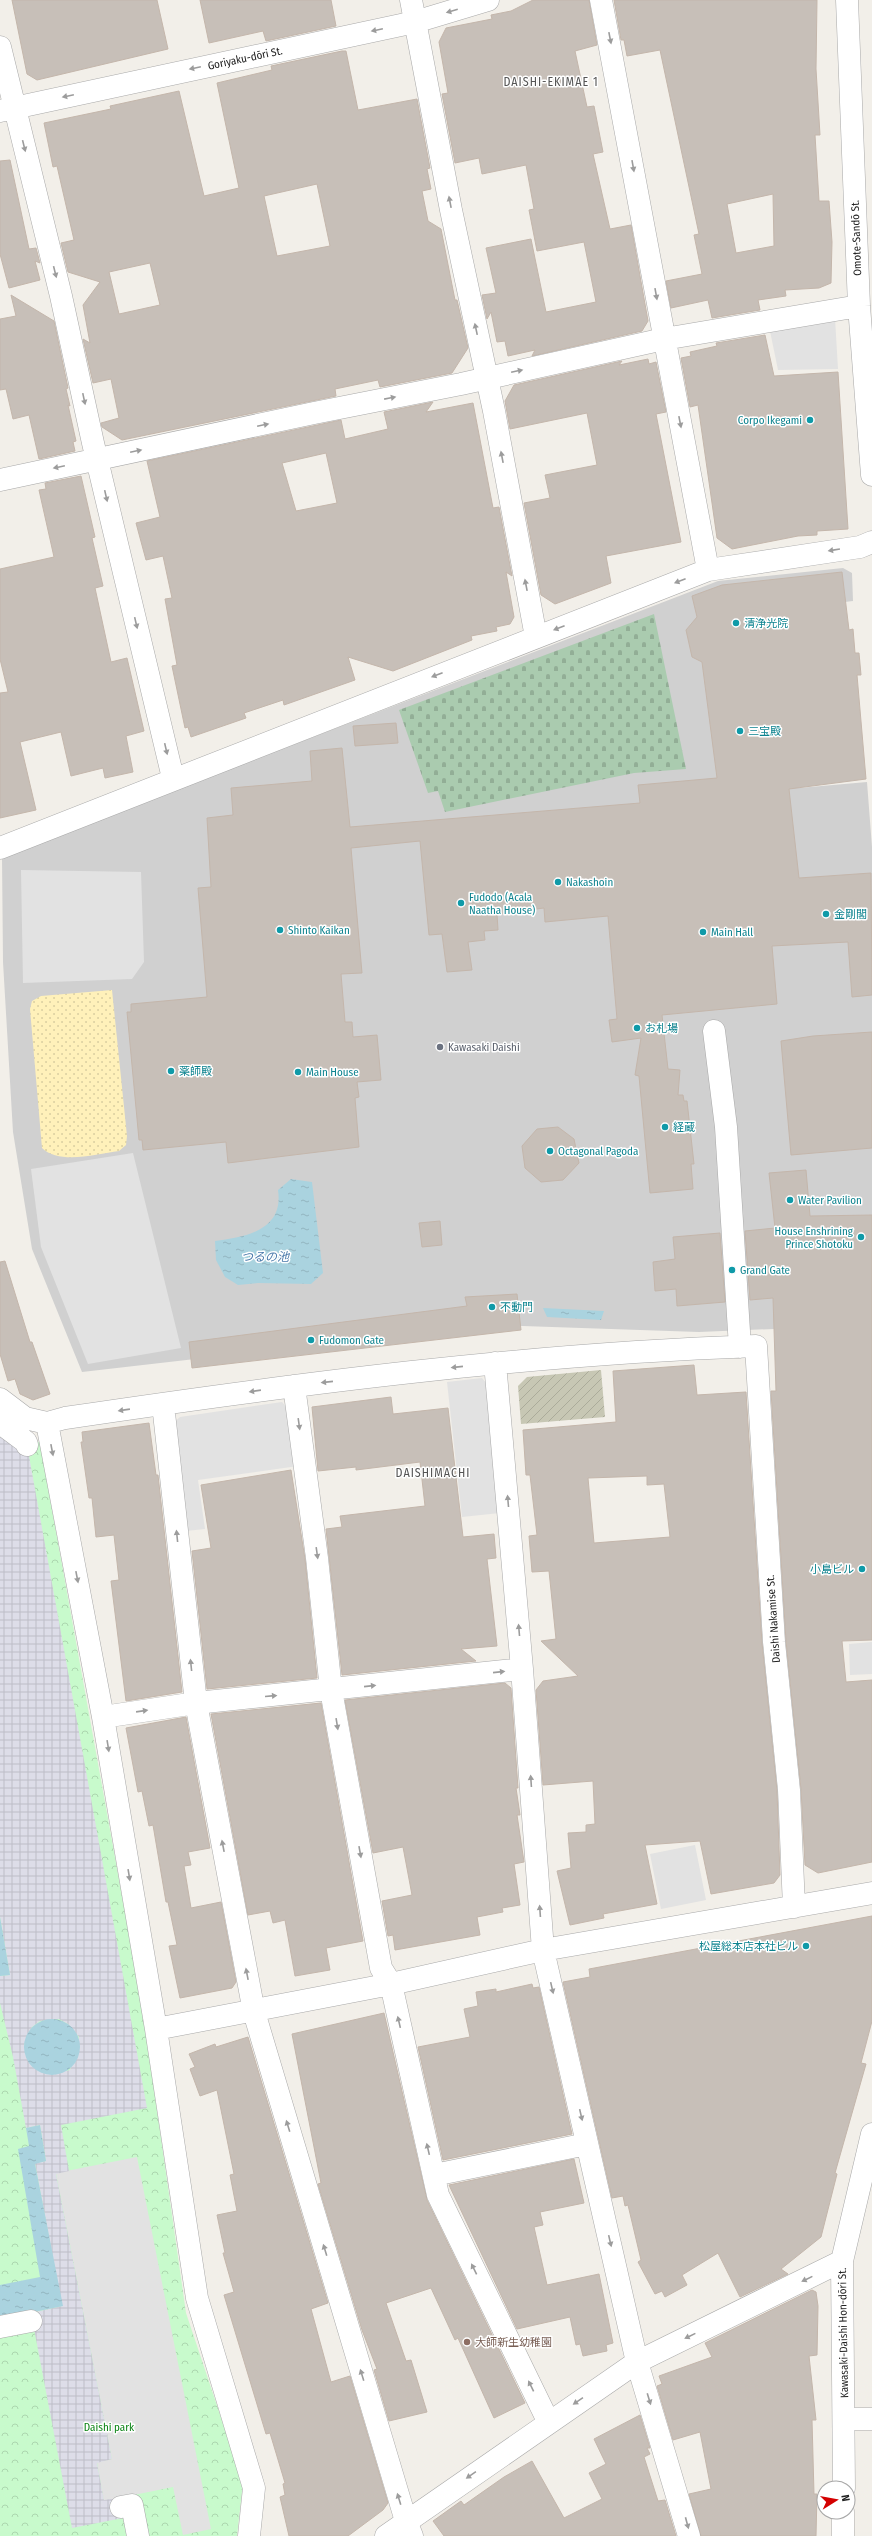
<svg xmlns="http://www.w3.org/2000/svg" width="872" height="2536" font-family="'Fira Sans Condensed','Noto Sans JP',sans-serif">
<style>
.religious{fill:#d0d0d0}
.construction{fill:url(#construction-furrows)}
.sand{fill:url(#sand-dots)}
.cemetery{fill:url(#cemetery-stones)}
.park{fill:url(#park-crowns)}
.parking{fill:#e2e2e2}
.plaza{fill:url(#plaza-grid);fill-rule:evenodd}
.water{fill:url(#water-ripples)}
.building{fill:#c7bfb8;stroke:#c4b6ab;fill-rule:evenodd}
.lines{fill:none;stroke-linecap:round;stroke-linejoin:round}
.minor-casing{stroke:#a9a9a9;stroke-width:23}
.minor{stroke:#fff;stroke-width:22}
.oneway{fill:#9c9c9c}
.culture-dot{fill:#0f9aa8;stroke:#fff;stroke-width:1.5}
.worship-dot{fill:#6b7280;stroke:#fff;stroke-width:1.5}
.education-dot{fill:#8d6e63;stroke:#fff;stroke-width:1.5}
.labels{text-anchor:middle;stroke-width:3;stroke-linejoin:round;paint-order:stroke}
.street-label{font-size:11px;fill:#222;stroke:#fff}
.culture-label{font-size:11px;fill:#0d838f;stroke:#fff;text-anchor:start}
.worship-label{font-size:11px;fill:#5b616d;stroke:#fff;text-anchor:start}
.education-label{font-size:11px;fill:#785e54;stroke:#fff;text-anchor:start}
.park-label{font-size:11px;fill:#0c8416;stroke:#fff}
.neighbourhood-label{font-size:12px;letter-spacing:1px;fill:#555;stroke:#fff}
.water-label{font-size:12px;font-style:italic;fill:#4a7aab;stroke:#fff}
</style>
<defs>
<pattern id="construction-furrows" width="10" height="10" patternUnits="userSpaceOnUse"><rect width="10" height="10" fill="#c7c7b4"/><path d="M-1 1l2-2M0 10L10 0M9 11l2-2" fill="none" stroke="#abab9a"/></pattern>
<pattern id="sand-dots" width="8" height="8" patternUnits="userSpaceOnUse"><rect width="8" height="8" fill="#fff1ba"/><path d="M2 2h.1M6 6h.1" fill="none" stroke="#dacea0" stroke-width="1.8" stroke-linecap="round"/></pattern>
<pattern id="cemetery-stones" width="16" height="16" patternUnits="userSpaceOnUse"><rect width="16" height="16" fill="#aacbaf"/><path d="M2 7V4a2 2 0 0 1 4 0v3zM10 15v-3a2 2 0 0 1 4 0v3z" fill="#92ae96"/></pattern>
<pattern id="park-crowns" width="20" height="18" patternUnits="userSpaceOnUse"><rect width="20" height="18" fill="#c8facc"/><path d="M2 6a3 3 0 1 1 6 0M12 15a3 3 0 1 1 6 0" fill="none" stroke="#acd6af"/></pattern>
<pattern id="plaza-grid" width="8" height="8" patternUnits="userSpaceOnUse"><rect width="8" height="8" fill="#dddde8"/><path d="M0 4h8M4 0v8" fill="none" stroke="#bdbdc7"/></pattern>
<pattern id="water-ripples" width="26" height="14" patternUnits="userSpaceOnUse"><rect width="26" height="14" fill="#aad3df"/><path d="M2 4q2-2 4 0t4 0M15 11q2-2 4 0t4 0" fill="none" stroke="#92b5bf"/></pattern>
</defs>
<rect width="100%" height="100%" fill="#f2efe9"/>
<path class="religious" d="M843 568 852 573 853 601 789 609 799 788 867 782 872 847V1325L699 1332 492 1325 82 1372 32 1249 13 1132 3 962 2 857 718 581Z"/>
<path class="construction" d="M601 1370 605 1417 521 1424 518 1386 527 1377Z"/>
<path class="sand" d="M112 990 127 1136 126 1145 119 1151C96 1154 60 1165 42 1148L30 1009 32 1001 41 996Z"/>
<path class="cemetery" d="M654 614 686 769 634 773 445 812 438 791 428 793 399 710Z"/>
<path class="park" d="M0 1413 40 1443 143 2012 186 2313 243 2483 237 2536H0Z"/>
<path class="parking" d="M835 318 838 369 778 370 770 331Z
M21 870 141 872 144 962 132 979 23 983Z
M133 1153 181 1348 88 1364 41 1247 31 1169Z
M482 1378 488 1385 500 1513 462 1517 447 1382Z
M282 1402 290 1411 298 1466 198 1480 205 1529 186 1531 171 1425 180 1417Z
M872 1642V1674L850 1675 849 1644Z
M695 1845 706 1900 661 1909 650 1854Z
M137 2157 211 2529 183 2535 173 2487 104 2501 97 2462 112 2459 56 2173Z"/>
<path class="plaza" d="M0 1434 27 1445 147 2108 61 2125 69 2171 56 2174 112 2459 97 2463 104 2500 118 2498 123 2518 72 2528 31 2313 62 2306 35 2163 46 2161 40 2125 26 2128 13 2057 0 2003V1976L10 1975 0 1917ZM59 2019 68 2024 79 2037 70 2070 66 2071 24 2045 32 2027 40 2021Z"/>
<path class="water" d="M291 1179 312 1182 323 1273 311 1284 258 1283 238 1285 225 1277 216 1260 215 1241C246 1237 284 1230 278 1190Z
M543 1308 604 1311 601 1320 547 1317Z
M0 1917 10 1975 0 1976Z
M24 2047a28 28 0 1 1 56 0a28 28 0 1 1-56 0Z
M40 2125 46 2161 35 2164 63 2306 0 2319V2285L40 2277 18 2149 29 2146 26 2128Z"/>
<path class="building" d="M12 0H157L168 49 37 80 27 74Z
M200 0H331L336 26 266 41 263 31 209 43Z
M533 0H589L597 45 575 51 587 107 594 106 603 152 593 154 610 229 631 225 648 321 642 331 532 356 535 350 508 356 505 341 497 342 491 312 487 319 482 295 496 293 486 248 531 239 546 312 596 302 584 242 537 251 529 210 534 209 526 165 482 174 479 158 455 163 442 94 448 93 439 42 446 28 492 19 491 15 511 11Z
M614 0H817L816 69 820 135H815L819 201H829L832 242 831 283 819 288 785 290 786 296 758 300 760 310 712 318 708 300 671 308 666 281 702 274 694 235 699 234 660 50 627 56 624 40H621ZM773 194 774 246 736 253 727 204Z
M342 51H346L358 110 417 99 430 168 427 169 431 189 422 191 428 221 441 229 455 300H457L468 348 452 373 380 387 378 380 335 389 336 396 122 440 102 427 101 423 119 418 111 379 93 383 83 339 90 343 83 305 100 282 68 272 61 243 74 240 57 166 53 167 44 123 111 109 110 106 179 91 204 196 239 188 217 83 272 70 271 66ZM317 184 330 246 277 256 264 196ZM150 263 160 305 119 314 109 272Z
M10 160 29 249 36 248 40 263 35 261 40 280 9 288 0 254V161Z
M11 295 54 321 68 388 66 389 70 406 68 405 76 441 73 442 75 451 39 459 29 415 13 419 6 389 0 390V319L16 316Z
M765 335 774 376 838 372 848 529 817 531V535L798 536 732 549 717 538 698 405 690 407 681 358 691 356 690 352 717 346 716 343Z
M648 359 649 364 656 362 666 412 656 414 681 542 606 556 611 583 555 604 541 595 524 503 550 498 545 475 597 465 587 413 510 429 505 401 514 385 622 361 619 365Z
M433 402 426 412 473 403 493 508 499 507 512 576 506 572 514 617 510 624 496 627 497 631 471 636 472 640 393 671 348 657 355 680 284 705 283 700 244 713 246 718 191 737 188 727 185 728 172 666 177 665 165 599 172 598 163 556 146 560 136 523 160 517 147 461 341 420 345 439 388 429 384 412ZM326 453 337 503 296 511 282 463Z
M81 476 95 537 92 538 103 586 95 588 111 662 127 658 144 731 126 736 133 772 105 778 103 768 71 776 61 732 20 742 36 810 0 818V693L8 692 0 659V569L54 557 39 490 46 489 45 483Z
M842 572 849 630 853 629 855 653H859L861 675H857L866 779 789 789 799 878 871 873 872 995 852 997 848 942 772 946 777 1004 662 1015 668 1069 680 1070 678 1095H683L684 1101H687L694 1164H691L693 1189 650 1193 639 1076 635 1075 641 1038 612 1042 609 1020 617 1019 608 916 545 922 544 908 497 914 498 930 484 931 485 940 468 942 472 970 447 972 442 934 429 935 420 841 351 848 362 973 341 974 345 1022H352L353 1037 377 1035 381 1080 357 1082 359 1097 355 1098 359 1147 228 1163 226 1142 143 1150 142 1140H139L127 1012H131V1004L207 997 198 888 211 887 207 818 233 815 231 788 312 781 310 751 342 748 350 827 640 803 638 785 717 778 702 662 692 657 686 630 697 617 692 596 722 585Z
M396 723 398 743 355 746 353 726Z
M872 1032V1148L791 1155 781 1041 813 1036Z
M558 1127 574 1139 579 1163 563 1180 541 1182 525 1168 522 1146 537 1129Z
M806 1170 810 1216 872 1215V1640L842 1641 846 1682 872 1680V1862L818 1873 805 1865 801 1789 786 1641 771 1391H776L773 1298 750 1300 745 1231 775 1228 769 1173Z
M440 1221 442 1245 422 1247 419 1223Z
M720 1233 725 1302 677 1306 676 1289 655 1291 653 1262 675 1259 673 1237Z
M5 1261 30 1342H32L50 1394 33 1400 20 1394 15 1379 8 1381 0 1354V1262Z
M517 1294 521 1330 192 1368 189 1342 467 1306 465 1297Z
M694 1365 697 1395 746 1392 762 1643 777 1791 780 1875 774 1883 711 1894 700 1841 645 1845 657 1904 603 1914 604 1918 570 1925 557 1871 571 1868 568 1833 586 1832V1825L595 1824 593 1781 543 1785 536 1690 543 1681 578 1676 541 1641 556 1639 549 1571 532 1572 529 1536 537 1535 530 1475H526L523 1430 616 1422 613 1371ZM647 1476V1485L664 1484 670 1537 594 1543 588 1478Z
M391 1397 393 1414 448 1408 463 1537 494 1534 496 1558 487 1559 497 1646 461 1649 476 1661 342 1675 326 1529 342 1527 340 1516 425 1506 420 1462 356 1470V1467L318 1471 312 1407Z
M149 1423 156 1475H158L182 1692 126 1701 111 1581 119 1580 114 1535 96 1537 92 1498H89L81 1442H83L82 1432Z
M291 1470 305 1559 317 1678 207 1689 192 1551 211 1548 201 1485Z
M505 1683 511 1688 518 1788H516L520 1815H517L524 1862 514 1864 520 1905 502 1908 503 1912 477 1917 480 1935 395 1950 393 1935 388 1936 382 1901 412 1895 403 1847 373 1853 345 1700Z
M321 1703 363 1941 326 1948 330 1970 295 1976 285 1920 273 1923 270 1911 248 1915 211 1714Z
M186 1717 210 1848 188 1852 191 1865 184 1866 191 1908 221 1902 236 1982 232 1988 180 1998 169 1946 177 1945 168 1902H166L153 1825 149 1826 142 1791 138 1792 126 1728Z
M872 1916V2021L861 2063 866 2064 835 2173 837 2174 821 2237 781 2269 788 2274 740 2297 718 2253 682 2275 687 2285 665 2297 662 2291 655 2294 638 2262 641 2260 628 2205 625 2206 623 2196 612 2198 563 1982 590 1977 589 1969Z
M532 1984 533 1988 539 1987 572 2134 443 2160 418 2047 470 2037 464 2009 478 2006 476 1992 496 1989V1992Z
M384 2013 427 2200 525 2403 494 2418 458 2338 455 2340 431 2288 386 2303 406 2361 411 2360 427 2412 389 2421 374 2370 377 2369 362 2330 318 2184 321 2183 292 2034Z
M248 2037 328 2303 311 2309 331 2382 350 2376 388 2503 383 2510 348 2536H289L280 2497 285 2495 283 2484 285 2483 270 2433 266 2434 224 2295 234 2292 223 2253H225L217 2215 237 2211 230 2175 234 2174 217 2090 200 2096 190 2069 195 2067 189 2054 215 2044 216 2047Z
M574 2159 584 2203 540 2212 543 2225 534 2227 547 2285 599 2274 613 2343 606 2345 607 2351 583 2356 580 2344 576 2345 570 2317 517 2329 449 2185Z
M812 2290 816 2292 818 2306 817 2355 809 2356 816 2420H812L814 2494H817L816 2536H701L689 2494 711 2489 700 2432 673 2440 657 2386 662 2384 659 2376 712 2357 705 2343Z
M640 2415 650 2448H647L650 2454 644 2457 658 2501 665 2500 676 2536H444L433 2521 461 2501 464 2505 504 2477 532 2461 564 2518 602 2499 589 2473 606 2464 594 2439Z"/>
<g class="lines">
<defs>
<path id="minor" d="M411 0 451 210 494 411 536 637
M601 0 708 570
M847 0 859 306 872 475
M0 47 61 296 93 443 173 778
M0 111 415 22 488 0
M0 480 314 413 461 384 664 339 859 306
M0 848 708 570 860 547 872 542
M714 1031 726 1127 740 1347
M495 1363 522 1669 543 1950 637 2362 689 2536
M294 1386 317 1558 331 1690 381 1968 391 1984 438 2195 548 2421
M0 1399 25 1418 47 1423 103 1717 156 2029 197 2298 254 2488 249 2536
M163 1404 196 1703 254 2012 406 2521 412 2536
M0 1423 26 1442 27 1445
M47 1423 65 1418C294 1384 524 1354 756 1346L774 1642 789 1790 794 1907
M103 1717 196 1703 522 1669
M156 2029 391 1984 543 1950 872 1893
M434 2175 587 2144
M0 2327 31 2321
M844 2419H872
M844 2488 842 2261 872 2134
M121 2507 132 2505 138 2536
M386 2536 637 2362 842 2261
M843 2536V2512"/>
</defs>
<use href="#minor" class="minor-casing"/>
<use href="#minor" class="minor"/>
</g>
<defs><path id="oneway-solid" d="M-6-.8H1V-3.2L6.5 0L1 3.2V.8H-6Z"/></defs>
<g class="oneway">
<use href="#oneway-solid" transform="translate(452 11) rotate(164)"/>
<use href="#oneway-solid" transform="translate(377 30) rotate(168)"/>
<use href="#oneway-solid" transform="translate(610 38) rotate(79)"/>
<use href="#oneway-solid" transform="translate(195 68) rotate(168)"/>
<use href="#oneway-solid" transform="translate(68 96) rotate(168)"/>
<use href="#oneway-solid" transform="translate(24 146) rotate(76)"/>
<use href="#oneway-solid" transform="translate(633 166) rotate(80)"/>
<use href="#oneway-solid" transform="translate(450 202) rotate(-101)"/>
<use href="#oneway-solid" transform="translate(55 272) rotate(76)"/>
<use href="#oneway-solid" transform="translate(656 294) rotate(80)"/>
<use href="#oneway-solid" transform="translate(476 329) rotate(-102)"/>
<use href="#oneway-solid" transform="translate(517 371) rotate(-12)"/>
<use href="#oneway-solid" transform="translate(390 398) rotate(-11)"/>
<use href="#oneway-solid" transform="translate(84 399) rotate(78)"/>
<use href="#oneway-solid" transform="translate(680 422) rotate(79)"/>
<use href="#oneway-solid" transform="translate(263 425) rotate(-12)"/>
<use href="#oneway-solid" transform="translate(136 451) rotate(-12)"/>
<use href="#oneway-solid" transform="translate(502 457) rotate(-101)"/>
<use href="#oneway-solid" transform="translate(59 467) rotate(168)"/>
<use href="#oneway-solid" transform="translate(106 496) rotate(77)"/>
<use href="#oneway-solid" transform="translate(834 550) rotate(171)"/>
<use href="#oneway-solid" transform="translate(680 581) rotate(159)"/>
<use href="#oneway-solid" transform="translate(526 585) rotate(-101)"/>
<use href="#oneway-solid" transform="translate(136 623) rotate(77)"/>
<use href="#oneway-solid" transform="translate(559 628) rotate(159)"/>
<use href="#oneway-solid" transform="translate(437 675) rotate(159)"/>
<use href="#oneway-solid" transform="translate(166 749) rotate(77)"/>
<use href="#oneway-solid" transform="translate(457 1367) rotate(174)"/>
<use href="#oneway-solid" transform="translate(327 1382) rotate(174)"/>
<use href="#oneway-solid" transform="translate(255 1391) rotate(172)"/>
<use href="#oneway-solid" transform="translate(124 1410) rotate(172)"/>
<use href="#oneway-solid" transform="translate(299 1424) rotate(82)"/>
<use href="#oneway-solid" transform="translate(52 1450) rotate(79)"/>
<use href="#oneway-solid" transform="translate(508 1501) rotate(-95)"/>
<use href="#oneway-solid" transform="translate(177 1536) rotate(-96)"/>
<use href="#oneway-solid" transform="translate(317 1553) rotate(82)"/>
<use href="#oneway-solid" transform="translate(77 1577) rotate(79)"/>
<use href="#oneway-solid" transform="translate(519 1630) rotate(-95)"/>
<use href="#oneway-solid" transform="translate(191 1665) rotate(-96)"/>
<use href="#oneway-solid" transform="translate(499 1672) rotate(-6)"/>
<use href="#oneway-solid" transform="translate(370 1686) rotate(-6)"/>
<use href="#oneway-solid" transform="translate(271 1696) rotate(-5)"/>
<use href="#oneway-solid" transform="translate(142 1711) rotate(-8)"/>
<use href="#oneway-solid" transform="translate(337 1724) rotate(81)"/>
<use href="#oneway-solid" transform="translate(108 1746) rotate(81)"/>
<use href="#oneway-solid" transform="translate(531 1781) rotate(-94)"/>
<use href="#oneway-solid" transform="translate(223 1846) rotate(-101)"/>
<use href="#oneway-solid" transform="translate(360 1852) rotate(80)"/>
<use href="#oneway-solid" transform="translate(129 1875) rotate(81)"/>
<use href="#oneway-solid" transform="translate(540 1911) rotate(-94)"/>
<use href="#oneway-solid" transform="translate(247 1974) rotate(-101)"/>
<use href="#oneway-solid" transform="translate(552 1988) rotate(77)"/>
<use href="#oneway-solid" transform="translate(399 2022) rotate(-103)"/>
<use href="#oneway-solid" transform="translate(581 2115) rotate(77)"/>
<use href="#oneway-solid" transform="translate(288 2126) rotate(-107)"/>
<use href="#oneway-solid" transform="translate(428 2149) rotate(-103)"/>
<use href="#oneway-solid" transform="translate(610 2241) rotate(77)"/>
<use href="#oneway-solid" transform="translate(325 2250) rotate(-107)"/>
<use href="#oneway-solid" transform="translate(474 2269) rotate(-116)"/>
<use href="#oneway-solid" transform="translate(807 2279) rotate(154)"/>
<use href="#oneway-solid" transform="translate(690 2336) rotate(154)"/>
<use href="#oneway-solid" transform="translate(362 2375) rotate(-107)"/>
<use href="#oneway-solid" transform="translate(531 2386) rotate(-116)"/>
<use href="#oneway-solid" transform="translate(649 2399) rotate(73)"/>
<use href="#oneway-solid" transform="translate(578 2401) rotate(146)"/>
<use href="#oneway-solid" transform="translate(471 2475) rotate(145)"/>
<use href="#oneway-solid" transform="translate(399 2499) rotate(-107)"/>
<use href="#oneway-solid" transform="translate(687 2523) rotate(75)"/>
</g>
<g class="culture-dot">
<circle cx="810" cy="420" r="4"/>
<circle cx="736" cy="623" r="4"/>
<circle cx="740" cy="731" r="4"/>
<circle cx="558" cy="882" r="4"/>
<circle cx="461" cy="903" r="4"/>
<circle cx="826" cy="914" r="4"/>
<circle cx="280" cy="930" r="4"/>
<circle cx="703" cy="932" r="4"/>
<circle cx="637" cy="1028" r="4"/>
<circle cx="171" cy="1071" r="4"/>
<circle cx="298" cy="1072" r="4"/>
<circle cx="665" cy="1127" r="4"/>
<circle cx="550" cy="1151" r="4"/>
<circle cx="790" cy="1200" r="4"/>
<circle cx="861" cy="1237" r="4"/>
<circle cx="732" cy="1270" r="4"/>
<circle cx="492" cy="1307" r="4"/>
<circle cx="311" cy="1340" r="4"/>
<circle cx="862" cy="1569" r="4"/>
<circle cx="806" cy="1946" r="4"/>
</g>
<circle class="worship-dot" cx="440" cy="1047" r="4"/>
<circle class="education-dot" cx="467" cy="2342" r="4"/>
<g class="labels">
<g class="street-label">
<text transform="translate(245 58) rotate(-12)" y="4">Goriyaku-dōri St.</text>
<text transform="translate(856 238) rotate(-92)" y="4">Omote-Sandō St.</text>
<text transform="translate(773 1619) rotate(-94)" y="4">Daishi Nakamise St.</text>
<text transform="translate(843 2333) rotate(-91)" y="4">Kawasaki-Daishi Hon-dōri St.</text>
</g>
<g class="culture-label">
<text x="802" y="424" text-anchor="end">Corpo Ikegami</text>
<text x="744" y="627">清浄光院</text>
<text x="748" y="735">三宝殿</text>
<text x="566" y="886">Nakashoin</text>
<text x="469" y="901">Fudodo (Acala<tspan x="469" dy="13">Naatha House)</tspan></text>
<text x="834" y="918">金剛閣</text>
<text x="288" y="934">Shinto Kaikan</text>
<text x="711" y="936">Main Hall</text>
<text x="645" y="1032">お札場</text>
<text x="179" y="1075">薬師殿</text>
<text x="306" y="1076">Main House</text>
<text x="673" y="1131">経蔵</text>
<text x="558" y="1155">Octagonal Pagoda</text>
<text x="798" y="1204">Water Pavilion</text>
<text x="853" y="1235" text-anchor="end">House Enshrining<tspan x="853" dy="13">Prince Shotoku</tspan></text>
<text x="740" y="1274">Grand Gate</text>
<text x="500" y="1311">不動門</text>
<text x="319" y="1344">Fudomon Gate</text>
<text x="854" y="1573" text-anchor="end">小島ビル</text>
<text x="798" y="1950" text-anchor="end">松屋総本店本社ビル</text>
</g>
<g class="worship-label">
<text x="448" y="1051">Kawasaki Daishi</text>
</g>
<g class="education-label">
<text x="475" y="2346">大師新生幼稚園</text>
</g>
<g class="park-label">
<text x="109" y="2431">Daishi park</text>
</g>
<g class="neighbourhood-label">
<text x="551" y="86">DAISHI-EKIMAE 1</text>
<text x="433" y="1477">DAISHIMACHI</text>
</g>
<g class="water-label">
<text x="265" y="1261">つるの池</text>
</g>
</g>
<g transform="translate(836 2500) rotate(79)"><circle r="19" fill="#ffffff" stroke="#a7a7a7"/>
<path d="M0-3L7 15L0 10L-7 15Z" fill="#d40000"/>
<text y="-6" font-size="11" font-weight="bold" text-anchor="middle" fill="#222222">N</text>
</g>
</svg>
